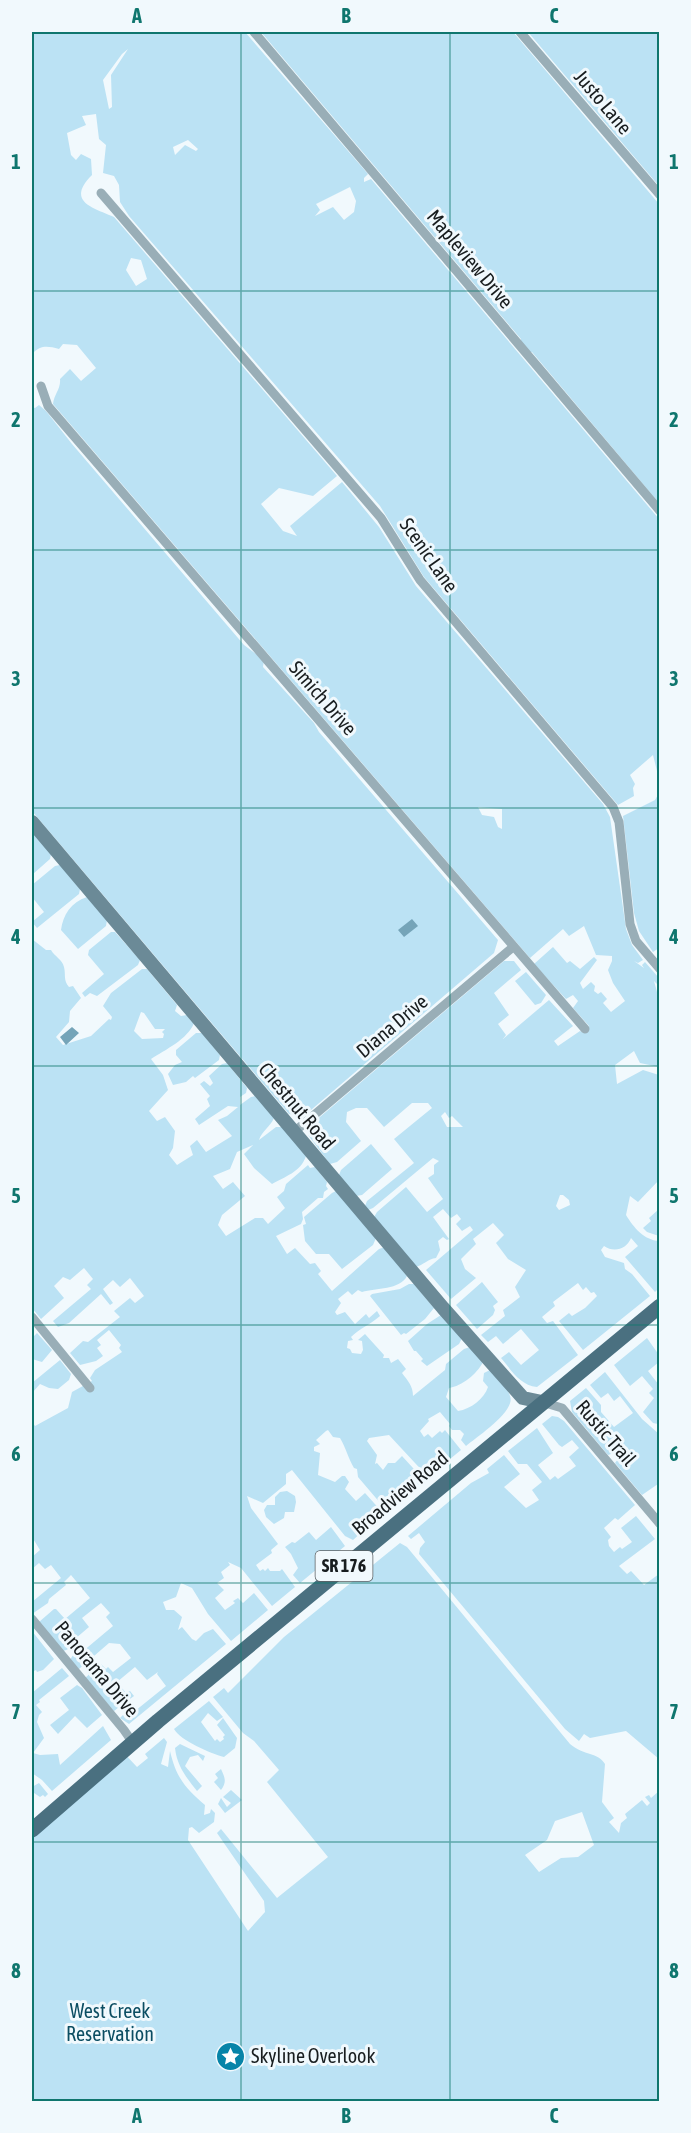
<svg xmlns="http://www.w3.org/2000/svg" width="691" height="2133" font-family="'Asap Condensed',sans-serif">
<style>
.green{fill:#bbe2f4;fill-rule:evenodd}
.water{fill:#75a4b8}
.lines{fill:none;stroke-linecap:round;stroke-linejoin:round}
.street{stroke:#99aeb7;stroke-width:9}
.secondary{stroke:#6b8a97;stroke-width:14}
.primary{stroke:#4a7080;stroke-width:15}
.grid{fill:none;stroke:#0f766e;stroke-width:1.5;stroke-opacity:0.55}
.labels{text-anchor:middle;stroke-width:6;stroke-linejoin:round;paint-order:stroke}
.shield{fill:#f1f9fd;stroke:#595f62;stroke-width:1.5}
.shield-label{font-size:18px;font-weight:bold;fill:#181d1f}
.street-label{font-size:20px;fill:#181d1f;stroke:#f1f9fd}
.park-label{font-size:20px;fill:#0b4d62;stroke:#f1f9fd}
.poi-label{font-size:20px;fill:#181d1f;stroke:#f1f9fd;text-anchor:start}
.neatline{fill:none;stroke:#0f766e;stroke-width:2}
.grid-label{font-size:20px;text-anchor:middle;font-weight:bold;fill:#0f766e}
</style>
<rect width="100%" height="100%" fill="#f1f9fd"/>
<path class="green" d="M32 32H245L368 174 364 178V182L371 179 659 519V779L653 755 630 775 635 784 633 788 634 796 618 805 424 577 380 506 129 216 120 202 119 185 114 176 103 173 106 145 99 139 96 114 82 116 86 125 67 133 71 155 76 160 81 154 91 159 92 175C65 202 94 208 114 217L337 476 313 496 279 488 261 504 283 531 297 536 290 526 342 482 379 527 416 586 603 804 610 817 626 929 632 945 643 960 638 963 634 961 644 968 642 965 645 962 659 978V986L654 981 657 992 659 993V1067L640 1063 634 1051 615 1065 617 1084 643 1070 659 1075V1180L638 1202 630 1196 626 1215C634 1228 644 1240 659 1241V1288L655 1292 625 1257 638 1246 631 1238C627 1249 614 1253 604 1246L601 1250 605 1257 624 1263 625 1269 632 1274 650 1296 583 1350 559 1321 569 1313 572 1316 585 1308 597 1296 594 1292 591 1293 586 1287 583 1290 578 1283 553 1302 555 1306 542 1317 547 1323 553 1321 578 1355 537 1387C520 1385 512 1371 501 1358L509 1352 521 1365 539 1350 521 1329 503 1344 496 1336 488 1342 481 1335 505 1316 503 1310 520 1297 515 1287 526 1270 508 1259 496 1243 504 1235 493 1223 473 1239 476 1244 461 1259 465 1269 476 1278 451 1299 426 1270 473 1230 470 1226 462 1231 456 1224 461 1219 457 1214 451 1218 443 1209 433 1217 449 1239 447 1240 443 1237 438 1241 440 1250 436 1258C428 1259 423 1265 416 1267L374 1217 377 1212 406 1187 427 1212 443 1199 428 1178 434 1174V1165L439 1161 433 1158 373 1208 368 1210 365 1206 367 1201 414 1163 394 1139 432 1108 428 1103H412L384 1127 367 1108H356L347 1112 346 1122 361 1141 337 1162 330 1164 308 1135 314 1122 504 961H514L521 970 494 993 509 1015 498 1024 506 1035 503 1039 549 1000 573 1026 554 1041 558 1046 580 1031 584 1033 589 1026 573 1008 578 1001 573 995 566 999 534 964 553 947 567 963 570 961 580 969 594 957 597 960 580 983 583 989 591 982 595 986 594 991 598 994 601 992 607 999 603 1003 611 1012 625 1001 613 983 608 970 612 961V956L596 955 584 926 569 936 563 929 530 958 53 404C54 394 61 389 60 379L70 369 81 381 96 368 77 345 63 344 59 349C47 346 41 345 32 354ZM128 49 111 75 112 107 109 109 103 80 122 54ZM188 140 198 149 196 151 185 145 175 155 173 147ZM350 187 356 201 354 212 344 220 333 207 315 216 320 210 316 204ZM131 258 141 260 147 279 136 286 126 270ZM478 807 502 809V829L498 827 494 817 482 815ZM445 1112 449 1118 452 1116 463 1127H447L441 1116ZM560 1195H563L569 1200 570 1205 559 1210 556 1206Z
M261 32H513L659 204V503L532 352H527L520 342 521 339Z
M528 32H659V186Z
M39 405 46 411 72 444 244 645 264 660 263 667 314 723 319 732 498 940 494 953 304 1116 289 1114 32 811V407L35 408Z
M659 793 660 950 659 948 653 952 639 931 634 913 623 816 655 800Z
M32 831 51 854 50 859 33 874Z
M60 865 80 889 79 894 37 928 32 922 44 912 32 897V885L55 866Z
M87 897 107 920 106 926 78 949 61 930C63 915 71 902 87 897Z
M111 932H115L140 960 138 965 97 996 90 993 85 997 82 993 104 974 88 955 89 950Z
M32 939 46 950H51C55 957 62 959 64 967 66 975 63 980 69 987L73 986 81 998 70 1011 69 1022 56 1037 63 1045 91 1036 109 1019 111 1020 112 1017 103 1006 111 993 142 969H147L177 1005 175 1011 181 1016 187 1015 194 1023C188 1039 165 1050 151 1059L163 1075 168 1090 149 1111 157 1121 165 1117 175 1131 173 1148 169 1155 177 1165 193 1155 190 1146 197 1140 206 1152 232 1136 218 1120 227 1116 238 1107 228 1106 199 1125 195 1119 210 1106 207 1099 210 1096 200 1084 204 1081 210 1086 213 1083 209 1076 222 1064 227 1063 247 1088 246 1093 240 1097V1105L251 1097 256 1096 274 1118C270 1127 262 1131 259 1140L276 1127H282L306 1156C301 1172 284 1177 272 1184L254 1168 244 1154 253 1145 237 1152 230 1169 213 1176 223 1189 233 1182 245 1196 222 1215 218 1225 226 1236 255 1218H263L268 1224 285 1208 277 1197 284 1191 286 1184 308 1165 310 1168 315 1167 327 1182 326 1186 328 1189 324 1192 323 1198H318L302 1212 303 1219 301 1224 276 1236 287 1254 295 1248 310 1264 315 1263 321 1271 318 1274 332 1291 379 1249 385 1247 407 1276C400 1290 376 1288 362 1292L358 1290 352 1295 348 1291 338 1299 341 1303 335 1312 337 1315 345 1312 355 1324 366 1314 369 1318 377 1311 380 1316C370 1325 360 1328 351 1337L353 1340 348 1341 347 1348 350 1349 352 1353 361 1354 363 1350 362 1341 358 1340 365 1334 384 1355 383 1358H389L391 1363 398 1359 406 1369 402 1373C408 1381 413 1386 413 1396L445 1370 446 1364 464 1349 470 1347 483 1362C477 1374 462 1386 449 1388L446 1397 458 1411C471 1409 484 1399 488 1387L483 1381 484 1373 490 1370C497 1378 507 1386 510 1396 516 1411 478 1436 466 1446L461 1440 464 1434 460 1430H452L449 1426 450 1424 440 1412 428 1419 429 1421 420 1431 424 1437 428 1434 432 1438 440 1431 442 1433 445 1430 461 1450 428 1477 389 1435 369 1438 367 1441 377 1455 375 1464 377 1463 383 1470 388 1463H395L402 1456 424 1480 387 1511 358 1477 357 1469 354 1468C348 1458 346 1448 340 1438L333 1437 328 1430 326 1431 316 1440 320 1444 314 1447V1451L320 1453 318 1475 335 1482 342 1476H345L349 1482 345 1489 356 1501 365 1493 383 1513 353 1540 345 1536 292 1470 286 1474V1484L263 1503 247 1496 251 1508 278 1544 271 1550 272 1553 256 1565 260 1571 263 1569 265 1571 268 1568 270 1571H280L282 1569 295 1587 272 1606 241 1568 228 1562 230 1565 221 1572 224 1578 217 1583 224 1590 215 1598 225 1610 235 1603 233 1601 238 1598 243 1603 254 1593 268 1610 231 1641 208 1614 192 1588 181 1583 176 1597 163 1602 166 1610H174L182 1617 178 1630 182 1627 192 1639 196 1641 204 1633 213 1629 226 1644 129 1724 120 1718 124 1714 135 1711 166 1686 157 1674 158 1672 147 1680 135 1667 117 1682 126 1693 130 1691 134 1696 114 1711 85 1678 101 1664 106 1669 108 1667 113 1672 131 1658 120 1644 109 1643 79 1669 70 1660 73 1655 82 1652 113 1626 106 1617 110 1613 101 1603 82 1618 89 1627 69 1644V1649L63 1651 39 1622 54 1609H56L65 1619 90 1598 71 1575 64 1582 66 1585 49 1599 48 1603 32 1614V1602L61 1578 51 1565 45 1569 39 1563 32 1569V1557L40 1550 32 1537V1422L35 1426 68 1408 72 1392 92 1381 90 1378 95 1370 122 1352 119 1348 121 1345 109 1330 97 1340 101 1345 97 1348 103 1356 96 1361 80 1365 70 1353 83 1341 88 1342 120 1317 114 1311 130 1298 135 1303 144 1296 130 1278 120 1287 113 1280 103 1289 113 1303 110 1305 101 1294 69 1323 58 1327 53 1321 91 1289 87 1285 93 1279 84 1268 70 1280 63 1277 54 1286 64 1298 41 1319 32 1308ZM141 1012 144 1013 155 1029H165L162 1032 164 1034 163 1038 142 1039 134 1031Z
M526 972 546 995 541 1003 535 1005 515 981Z
M196 1033H202L220 1055 219 1060 195 1078 193 1076 186 1082 173 1085 168 1074 175 1065 182 1062 176 1055V1050Z
M371 1144 392 1169 362 1195 356 1196 339 1175 341 1170Z
M336 1191 376 1238 373 1245 342 1269 329 1254H316L305 1241 303 1225 306 1224 304 1217 332 1193Z
M659 1209V1236L647 1232 643 1228 651 1221 649 1218Z
M482 1282 498 1302 493 1306 495 1310 493 1315 477 1329 456 1305Z
M409 1284H414L434 1308 425 1319 406 1334 404 1333 401 1335 370 1296 372 1294 400 1289Z
M441 1315 462 1338 459 1344 427 1366 421 1361 423 1359 416 1351H414L408 1341 427 1324Z
M37 1333 52 1350 42 1362 32 1359V1338Z
M647 1338 659 1355V1362L648 1371 659 1385 658 1424 653 1423 643 1412 654 1398 649 1393 653 1389 642 1376 630 1386 614 1365Z
M60 1360 71 1374 69 1380 58 1389 49 1388 40 1384 32 1393V1383Z
M605 1372 642 1419 659 1434V1480L657 1482 658 1484 642 1495 615 1463 618 1459 614 1453 608 1455 572 1412 570 1401 586 1388 601 1405V1412L614 1427 633 1413 620 1396 614 1401 608 1393 601 1398 590 1385Z
M552 1416 558 1417 564 1421 635 1505 618 1520 615 1518 604 1528 611 1537 608 1540 609 1546 614 1552 620 1547 622 1549 632 1542 621 1528 636 1516 655 1539 619 1566 627 1574 631 1571 644 1585 659 1574V1759L626 1731 590 1738 584 1734 579 1741 565 1729 419 1554 420 1548 425 1542 419 1533 411 1539 408 1536 471 1483 489 1473 487 1469 504 1455 520 1474 504 1487 526 1508 539 1500 532 1490 542 1482 527 1464H518L508 1451 537 1428 553 1453 538 1465 550 1480 555 1476 558 1479 576 1466 569 1457 579 1448 572 1440 562 1447 559 1445 542 1424Z
M287 1491 295 1496 296 1502 294 1512H285L284 1518 274 1524 266 1517 264 1510 267 1505H275V1497L280 1492Z
M331 1527 345 1546 300 1583 293 1575 298 1568 291 1554 285 1547 292 1542 295 1543 309 1532 316 1540Z
M400 1543 407 1547 570 1744C584 1756 598 1752 605 1764L602 1802 614 1818 609 1822 619 1833 621 1823 627 1818 625 1814 642 1800 647 1806 650 1803 645 1797 649 1795 651 1798 659 1791V2101L32 2102V1827L122 1751 137 1767 148 1758 145 1754 164 1738 167 1742 161 1764 168 1767 170 1751C176 1777 185 1788 205 1805L204 1815 210 1813 211 1809 215 1813 214 1822 199 1833 192 1827 189 1828 188 1840 248 1931 265 1912 264 1901 217 1833 221 1829 277 1898 328 1857 267 1782 279 1770 254 1741 243 1733 213 1697 224 1688 228 1693 284 1637ZM582 1812 594 1845 578 1857 561 1858 539 1872 525 1855 547 1840 555 1821Z
M32 1631 54 1659 43 1670 37 1672 36 1670 32 1672Z
M62 1668 69 1676 39 1700 40 1702 36 1705 42 1712 39 1715 37 1722 44 1738 33 1753 40 1755 58 1754 60 1765 103 1726 111 1740 52 1791 42 1780 32 1773V1693Z
M77 1685 82 1688 102 1715 87 1728 75 1716 58 1734 50 1725 69 1710 60 1698Z
M209 1701 223 1717 217 1721 208 1713 201 1722 215 1741 217 1739 220 1742 224 1739 223 1737 225 1735 217 1725 223 1718 237 1738 235 1748 224 1757C210 1753 181 1741 174 1729Z
M180 1744 205 1756 203 1761 198 1755 190 1757 185 1766 202 1786 197 1791C186 1777 177 1766 175 1748Z
M221 1769C225 1778 227 1782 221 1790L214 1782 218 1778 215 1774Z
M39 1783 48 1794 45 1797 43 1795 40 1797 34 1793 32 1795V1787Z
M231 1790 242 1800 225 1813 218 1804 221 1798 227 1807 231 1803 223 1797Z"/>
<path class="water" d="M412 919 418 926 404 937 398 930Z
M72 1027 79 1033 66 1045 60 1037Z"/>
<g class="lines">
<path class="street" d="M254 32 660 511
M520 32 660 195
M101 193 381 518 420 580 613 807 619 822 630 924 636 941 660 969
M41 386 48 406 585 1029
M294 1132 513 947
M32 1317 90 1388
M542 1402 562 1408 660 1524
M32 1619 124 1730 133 1743"/>
<path class="secondary" d="M32 822 443 1308 523 1398 542 1402"/>
<path class="primary" d="M32 1830 158 1721 660 1306"/>
</g>
<path class="grid" d="M241 32V2102M450 32V2102M32 291H660M32 550H660M32 808H660M32 1066H660M32 1325H660M32 1583H660M32 1842H660"/>
<defs>
<symbol id="sight-disc" viewBox="-11 -11 22 22"><circle r="9.5" fill="#0784a8" stroke="#f1f9fd"/><path d="M0-6L1.8-2.2L6-1.7L2.9 1.2L3.7 5.4L0 3.3L-3.7 5.4L-2.9 1.2L-6-1.7L-1.8-2.2Z" fill="#fff"/></symbol>
</defs>
<g fill-rule="evenodd">
<use href="#sight-disc" x="214" y="2040" width="33" height="33"/>
</g>
<g class="labels">
<rect class="shield" x="315.5" y="1551" width="57" height="30" rx="4.5"/>
<g class="shield-label">
<text x="344" y="1572">SR 176</text>
</g>
<g class="street-label">
<text transform="translate(603 102) rotate(50)" y="7">Justo Lane</text>
<text transform="translate(470 259) rotate(50)" y="7">Mapleview Drive</text>
<text transform="translate(429 555) rotate(55)" y="7">Scenic Lane</text>
<text transform="translate(323 698) rotate(49)" y="7">Simich Drive</text>
<text transform="translate(392 1026) rotate(-40)" y="7">Diana Drive</text>
<text transform="translate(297 1106) rotate(50)" y="7">Chestnut Road</text>
<text transform="translate(606 1433) rotate(49)" y="7">Rustic Trail</text>
<text transform="translate(400 1493) rotate(-40)" y="7">Broadview Road</text>
<text transform="translate(97 1669) rotate(50)" y="7">Panorama Drive</text>
</g>
<g class="park-label">
<text x="110" y="2018">West Creek<tspan x="110" dy="23">Reservation</tspan></text>
</g>
<g class="poi-label">
<text x="251" y="2063">Skyline Overlook</text>
</g>
</g>
<rect width="691" height="2133" fill="none" stroke="#f1f9fd" stroke-width="66"/>
<rect x="33" y="33" width="625" height="2067" class="neatline"/>
<g class="grid-label">
<text x="137" y="23">A</text>
<text x="346" y="23">B</text>
<text x="554" y="23">C</text>
<text x="16" y="169">1</text>
<text x="674" y="169">1</text>
<text x="16" y="427">2</text>
<text x="674" y="427">2</text>
<text x="16" y="686">3</text>
<text x="674" y="686">3</text>
<text x="16" y="944">4</text>
<text x="674" y="944">4</text>
<text x="16" y="1203">5</text>
<text x="674" y="1203">5</text>
<text x="16" y="1461">6</text>
<text x="674" y="1461">6</text>
<text x="16" y="1719">7</text>
<text x="674" y="1719">7</text>
<text x="16" y="1978">8</text>
<text x="674" y="1978">8</text>
<text x="137" y="2123">A</text>
<text x="346" y="2123">B</text>
<text x="554" y="2123">C</text>
</g>
</svg>
